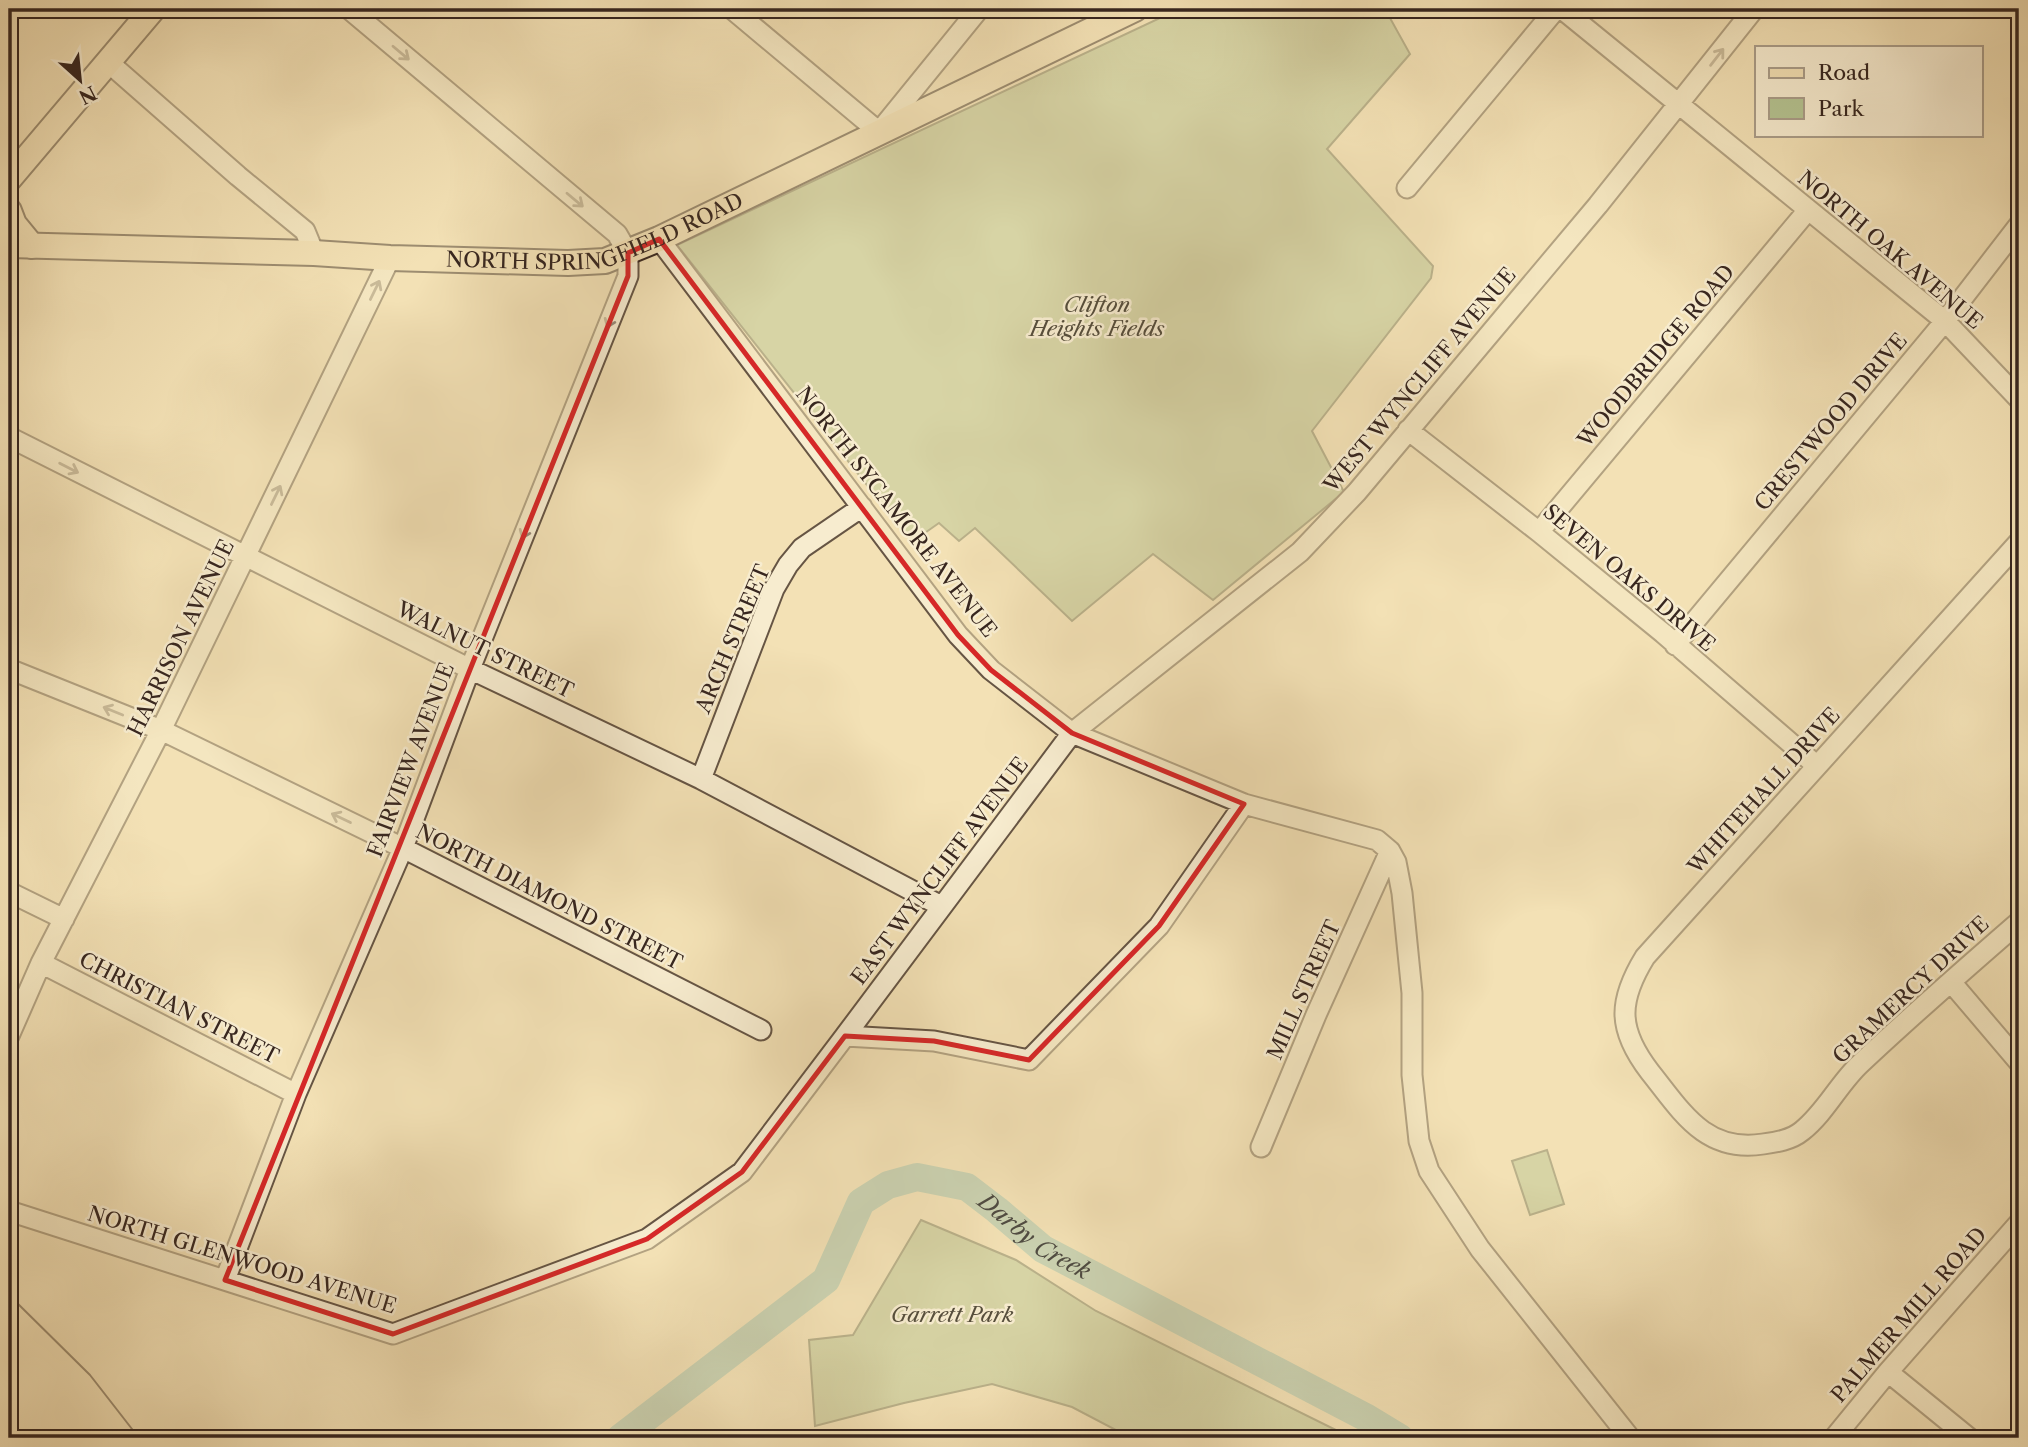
<svg xmlns="http://www.w3.org/2000/svg" width="2028" height="1447" font-family="'Libre Caslon Text',serif">
<style>
.green{fill:#b5c492;stroke:#767558;stroke-width:2}
.lines{fill:none;stroke-linecap:round;stroke-linejoin:round}
.river{stroke:#9bbead;stroke-width:28}
.minor-casing{stroke:#654;stroke-width:23}
.major-casing{stroke:#37261f;stroke-width:28}
.minor{stroke:#f7eccf;stroke-width:19}
.major{stroke:#f3e1b5;stroke-width:24}
.tram{stroke:#37261f;stroke-width:2}
.oneway{stroke:#978977}
.marked{fill:none;stroke:#d62828;stroke-width:5;stroke-linejoin:round}
.labels{text-anchor:middle;stroke-width:5;stroke-linejoin:round;paint-order:stroke}
.street-label{font-size:21px;fill:#37261f;stroke:#f7eccf}
.park-label{font-size:21px;font-style:italic;fill:#564e3c;stroke:#f7eccf}
.water-label{font-size:23px;font-style:italic;fill:#504c42;stroke:#f7eccf}
</style>
<rect width="100%" height="100%" fill="#f3e1b5"/>
<filter id="stains"><feTurbulence type="fractalNoise" baseFrequency=".00286" numOctaves="4"/><feColorMatrix values="0 0 0 0 .2 0 0 0 0 .09 0 0 0 0 .02 0 0 0 .5 -.17"/></filter>
<radialGradient id="worn" r=".72"><stop offset=".6" stop-color="#630" stop-opacity="0"/><stop offset="1" stop-color="#630" stop-opacity=".3"/></radialGradient>
<path class="green" d="M1179 9H1385L1410 54 1327 149 1433 266 1431 278 1312 431 1344 492 1213 600 1153 554 1072 621 975 528 959 541 939 523 912 542 677 245Z
M1547 1150 1564 1204 1530 1215 1512 1161Z
M921 1220 1016 1260 1096 1311 1352 1438H1131L1072 1407 992 1384 904 1403 815 1426 809 1340 853 1335Z"/>
<g class="lines">
<path class="river" id="s1" d="M620 1438 826 1280 861 1202 888 1185 917 1177 967 1187 997 1210 1043 1249 1367 1418 1400 1438"/>
<defs>
<path id="minor" d="M732 9 879 132 979 9
M1562 9 1945 321 2019 399
M108 62 238 176 305 231 314 253
M1407 188 1556 9
M659 239 958 635 991 670 1072 733 1244 804 1377 840 1390 851 1396 862 1402 893 1412 993V1075L1419 1141 1429 1171 1480 1249 1630 1438
M1408 430 1539 532 1663 633 1817 766
M9 437 470 669 701 779 941 906
M1539 532 1808 210
M2019 542 1645 957C1618 1001 1617 1029 1650 1072 1682 1112 1705 1153 1763 1144 1777 1142 1791 1140 1802 1131 1826 1112 1839 1083 1861 1063 1913 1014 1966 968 2019 922
M1675 645 1945 321 2019 225
M9 669 161 730 403 848 761 1030
M701 779 774 589 788 565 802 548 862 507
M9 892 64 919
M41 963 296 1094
M1951 982 2019 1062
M9 1036 41 963 161 730 390 258
M845 1036 1072 733 1300 552 1357 492 1598 205 1754 9
M1261 1147 1316 1015 1390 851
M9 1211 393 1334 647 1239 742 1172 845 1036 934 1041 1029 1060 1159 926 1244 804
M225 1280 296 1094 403 848 470 669 628 276V253L617 234 349 9
M1888 1372 1969 1438
M1834 1438 1888 1372 2019 1223"/>
<g id="major">
<path d="M9 179 153 9"/>
<path d="M9 211 14 224 32 246"/>
<path id="s2" d="M9 245 314 253 390 258 568 263 605 261 659 239 1135 9"/>
</g>
</defs>
<use href="#minor" class="minor-casing"/>
<use href="#major" class="major-casing"/>
<use href="#minor" class="minor"/>
<use href="#major" class="major"/>
<path class="tram" d="M9 1295 90 1375 139 1438"/>
</g>
<defs><path id="oneway-shaft" d="M-6 0H5M1.5-3L5.5 0L1.5 3" fill="none" stroke-width="1.6" stroke-linecap="round" stroke-linejoin="round" transform="scale(1.75)"/></defs>
<g class="oneway">
<use href="#oneway-shaft" transform="translate(401 53) rotate(40)"/>
<use href="#oneway-shaft" transform="translate(1717 57) rotate(-52)"/>
<use href="#oneway-shaft" transform="translate(575 200) rotate(40)"/>
<use href="#oneway-shaft" transform="translate(375 290) rotate(-64)"/>
<use href="#oneway-shaft" transform="translate(611 318) rotate(112)"/>
<use href="#oneway-shaft" transform="translate(69 468) rotate(27)"/>
<use href="#oneway-shaft" transform="translate(276 495) rotate(-64)"/>
<use href="#oneway-shaft" transform="translate(526 529) rotate(112)"/>
<use href="#oneway-shaft" transform="translate(113 711) rotate(-158)"/>
<use href="#oneway-shaft" transform="translate(341 818) rotate(-154)"/>
</g>
<path d="M0 0H2028V1447H0ZM659 239 958 635 991 670 1072 733 1244 804 1159 926 1029 1060 934 1041 845 1036 742 1172 647 1239 393 1334 225 1280 628 276V253Z" fill="#f3e1b5" fill-opacity=".55" fill-rule="evenodd"/>
<path class="marked" d="M659 239 958 635 991 670 1072 733 1244 804 1159 926 1029 1060 934 1041 845 1036 742 1172 647 1239 393 1334 225 1280 628 276V253Z"/>
<g class="labels">
<g class="street-label">
<text dy="7" stroke="none"><textPath href="#s2" startOffset="592">NORTH SPRINGFIELD ROAD</textPath></text>
<text transform="translate(1890 250) rotate(40)" y="7">NORTH OAK AVENUE</text>
<text transform="translate(1656 356) rotate(-50)" y="7">WOODBRIDGE ROAD</text>
<text transform="translate(1420 380) rotate(-50)" y="7">WEST WYNCLIFF AVENUE</text>
<text transform="translate(1831 422) rotate(-50)" y="7">CRESTWOOD DRIVE</text>
<text transform="translate(896 512) rotate(52)" y="7">NORTH SYCAMORE AVENUE</text>
<text transform="translate(1629 578) rotate(40)" y="7">SEVEN OAKS DRIVE</text>
<text transform="translate(181 638) rotate(-64)" y="7">HARRISON AVENUE</text>
<text transform="translate(733 639) rotate(-67)" y="7">ARCH STREET</text>
<text transform="translate(485 650) rotate(26)" y="7">WALNUT STREET</text>
<text transform="translate(411 760) rotate(-69)" y="7">FAIRVIEW AVENUE</text>
<text transform="translate(1764 791) rotate(-48)" y="7">WHITEHALL DRIVE</text>
<text transform="translate(940 871) rotate(-53)" y="7">EAST WYNCLIFF AVENUE</text>
<text transform="translate(549 897) rotate(27)" y="7">NORTH DIAMOND STREET</text>
<text transform="translate(1304 990) rotate(-66)" y="7">MILL STREET</text>
<text transform="translate(1911 990) rotate(-43)" y="7">GRAMERCY DRIVE</text>
<text transform="translate(179 1008) rotate(27)" y="7">CHRISTIAN STREET</text>
<text transform="translate(242 1260) rotate(17)" y="7">NORTH GLENWOOD AVENUE</text>
<text transform="translate(1909 1315) rotate(-49)" y="7">PALMER MILL ROAD</text>
</g>
<g class="park-label">
<text x="1097" y="312">Clifton<tspan x="1097" dy="24">Heights Fields</tspan></text>
<text x="952" y="1322">Garrett Park</text>
</g>
<g class="water-label">
<text dy="8" stroke="none"><textPath href="#s1" startOffset="542">Darby Creek</textPath></text>
</g>
</g>
<rect width="2028" height="1447" fill="none" stroke="#f3e1b5" stroke-width="35"/>
<rect x="10" y="10" width="2007" height="1426" fill="none" stroke="#37261f" stroke-width="3.5"/>
<rect x="18" y="18" width="1993" height="1412" fill="none" stroke="#37261f" stroke-width="2"/>
<rect x="1755" y="46" width="228" height="91" fill="#f7eccf" stroke="#aa9d89" stroke-width="2"/>
<rect x="1769" y="68" width="35" height="10" fill="#f3e1b5" stroke="#aa9d89" stroke-width="2"/>
<text x="1818" y="80" font-size="21" fill="#37261f">Road</text>
<rect x="1769" y="98" width="35" height="21" fill="#b5c492" stroke="#aa9d89" stroke-width="2"/>
<text x="1818" y="116" font-size="21" fill="#37261f">Park</text>
<g transform="translate(80 80) rotate(153)" stroke="#f7eccf" stroke-width="5" paint-order="stroke">
<path d="M0-5L12 26L0 18L-12 26Z" fill="#37261f"/>
<text y="-10" font-size="19" font-weight="bold" text-anchor="middle" fill="#37261f">N</text>
</g>
<rect width="100%" height="100%" filter="url(#stains)"/>
<rect width="100%" height="100%" fill="url(#worn)"/>
</svg>
